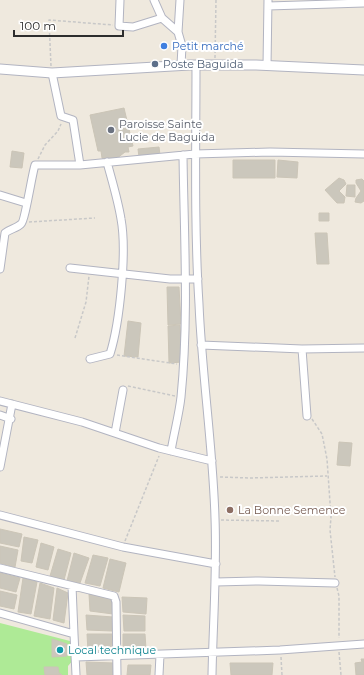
<svg xmlns="http://www.w3.org/2000/svg" width="364" height="675" font-family="Montserrat,sans-serif">
<style>
.park{fill:#aeea96}
.building{fill:#cbc7bc;stroke:#cbc5b7}
.lines{fill:none;stroke-linecap:round;stroke-linejoin:round}
.minor-casing{stroke:#b2b4c1;stroke-width:9}
.tertiary-casing{stroke:#b2b4c1;stroke-width:11}
.path{stroke:#c8c8c8;stroke-width:1.5;stroke-dasharray:3 2;stroke-linecap:butt}
.minor{stroke:#fff;stroke-width:7}
.tertiary{stroke:#fff;stroke-width:9}
.shop-dot{fill:#3f7fe0;stroke:#fff;stroke-width:1.5}
.service-dot{fill:#5c6f8a;stroke:#fff;stroke-width:1.5}
.worship-dot{fill:#6b7280;stroke:#fff;stroke-width:1.5}
.education-dot{fill:#8d6e63;stroke:#fff;stroke-width:1.5}
.culture-dot{fill:#0f9aa8;stroke:#fff;stroke-width:1.5}
.labels{text-anchor:middle;stroke-width:4;stroke-linejoin:round;paint-order:stroke}
.shop-label{font-size:11px;fill:#366cbe;stroke:#fff;text-anchor:start}
.service-label{font-size:11px;fill:#4e5e75;stroke:#fff;text-anchor:start}
.worship-label{font-size:11px;fill:#5b616d;stroke:#fff;text-anchor:start}
.education-label{font-size:11px;fill:#785e54;stroke:#fff;text-anchor:start}
.culture-label{font-size:11px;fill:#0d838f;stroke:#fff;text-anchor:start}
</style>
<rect width="100%" height="100%" fill="#efe9de"/>
<path class="park" d="M0 623 70 641 74 659 68 666V675H0Z"/>
<path class="building" d="M124 108 133 146 128 147 129 152H125L116 159 102 158 101 151H98L90 115Z
M159 147 160 155 139 157 138 149Z
M12 151 24 153 22 168 10 167Z
M233 160H275V178H233Z
M278 160 298 162 297 178 277 177Z
M339 178 344 180 346 184 339 191 345 197 344 203H337L325 190Z
M362 179 364 181V201L361 203 355 202 356 198 361 191 356 183V180Z
M347 185H355V197L346 196Z
M319 213H329V221H319Z
M315 233H327L329 264H317Z
M167 287H179L181 324 168 325Z
M128 321 141 323 138 357 124 356Z
M180 325 182 362 169 363 168 326Z
M339 442 352 443 350 466 337 465Z
M0 529 22 534 19 547 0 543Z
M24 537 38 540 32 563 21 561Z
M41 543 54 547 48 570 36 567Z
M0 546 18 550 15 567 0 563Z
M58 549 71 553 64 580 50 576Z
M74 553 89 558 80 583 67 581Z
M93 555 108 558 100 586 85 583Z
M110 559 126 563 119 592 103 588Z
M0 573 20 578 16 592 0 588Z
M23 578 37 582 31 614 18 612Z
M40 583 54 588 50 619 34 616Z
M57 588 68 593 64 623 53 620Z
M0 591 17 595 14 609 0 606Z
M89 594 112 599 113 614 90 611Z
M122 597 147 598 146 614 123 612Z
M86 615 113 617 112 631 87 630Z
M123 615 145 616V631H124Z
M87 634H112L111 651H88Z
M123 634H145L146 649 123 651Z
M52 639 67 644V656L52 657Z
M361 659H364V675H356L355 663 362 662Z
M86 662 114 663 113 675H87Z
M230 663H273L272 675H231Z
M128 665H151L150 675H127Z
M44 667H58L59 673 62 675H45Z"/>
<g class="lines">
<defs>
<path id="minor" d="M120 0 119 26 133 27 162 18
M154 0 162 18 178 32
M180 0 178 32 182 46 181 65
M268 6 364 3
M196 65C196 144 194 225 199 304 202 376 213 447 215 518 217 571 213 623 212 675
M267 66 268 0
M52 73 61 116 73 120 80 165
M0 195 26 203
M70 268 170 279H198
M0 269 5 233C10 229 17 228 21 224 25 221 32 174 35 165H80L195 154 270 152 364 154
M201 345 302 349 364 348
M302 349 307 416
M90 359 110 354C120 322 127 251 121 219 118 200 112 181 107 162
M0 401 82 422 159 448 212 461
M0 415 11 419
M115 433 123 390
M171 451C174 433 179 415 181 397 189 317 184 235 183 155
M0 467 12 404
M0 515 123 547 216 564
M0 568 114 596 116 602 117 675
M216 582 259 581 335 583
M72 586 74 634
M0 613 74 634 76 675
M76 657 280 650 364 644
M159 675 160 655"/>
<path id="tertiary" d="M0 69 52 73 190 65H256L364 70"/>
</defs>
<use href="#minor" class="minor-casing"/>
<use href="#tertiary" class="tertiary-casing"/>
<path class="path" d="M215 58 216 0
M51 66 49 20 113 25
M38 159 45 145 58 131 61 124
M29 222 95 218
M75 338 86 302 89 276
M117 355 177 364
M128 386 175 396
M312 419 322 434 327 459 331 517 330 530 335 577
M220 477 249 478 327 476
M221 520 280 521
M125 541 159 456
M337 588 339 596V638
M339 652 341 675
M281 657 282 675"/>
<use href="#minor" class="minor"/>
<use href="#tertiary" class="tertiary"/>
</g>
<circle class="shop-dot" cx="164" cy="46" r="4"/>
<circle class="service-dot" cx="155" cy="64" r="4"/>
<circle class="worship-dot" cx="111" cy="130" r="4"/>
<circle class="education-dot" cx="230" cy="510" r="4"/>
<circle class="culture-dot" cx="60" cy="650" r="4"/>
<g class="labels">
<g class="shop-label">
<text x="172" y="50">Petit marché</text>
</g>
<g class="service-label">
<text x="163" y="68">Poste Baguida</text>
</g>
<g class="worship-label">
<text x="119" y="128">Paroisse Sainte<tspan x="119" dy="13">Lucie de Baguida</tspan></text>
</g>
<g class="education-label">
<text x="238" y="514">La Bonne Semence</text>
</g>
<g class="culture-label">
<text x="68" y="654">Local technique</text>
</g>
</g>
<path d="M14 30v6h109v-6" fill="none" stroke="#2d2d2d" stroke-width="2"/>
<text x="20" y="30" font-size="12" fill="#2d2d2d" stroke="#ffffff" stroke-width="3" paint-order="stroke">100 m</text>
</svg>
